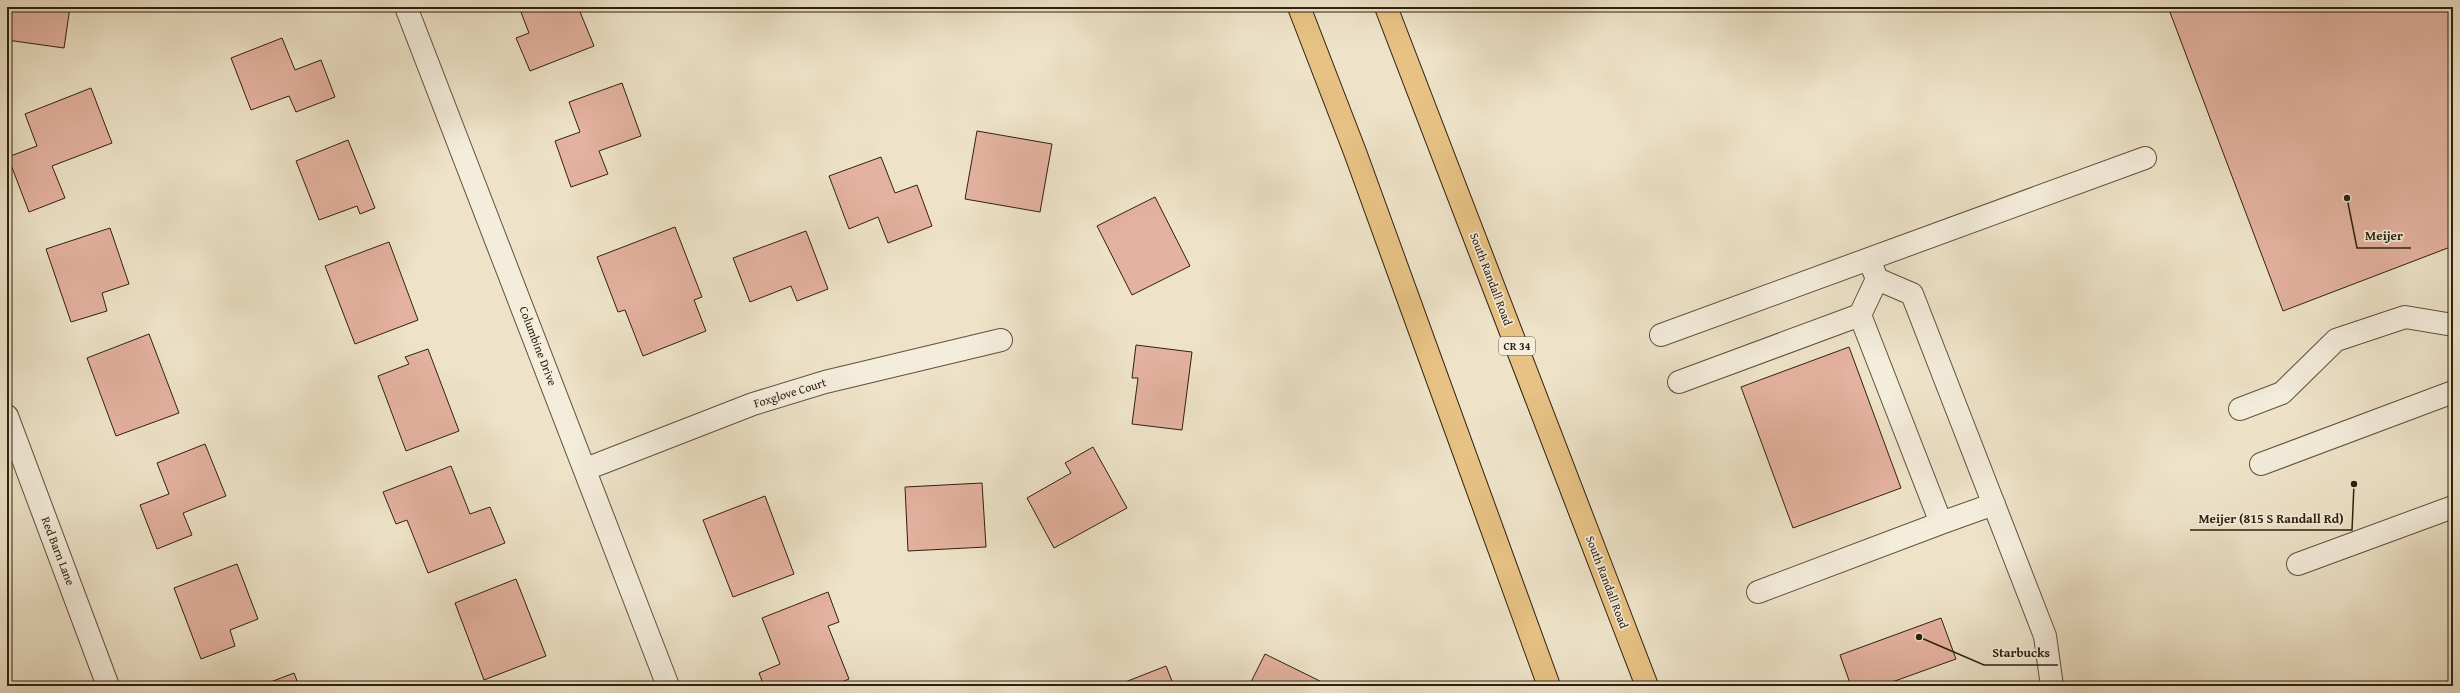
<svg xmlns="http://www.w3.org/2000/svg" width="2460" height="693" font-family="'Gentium Book Plus',serif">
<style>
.building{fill:#e4b2a0;stroke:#2f200e}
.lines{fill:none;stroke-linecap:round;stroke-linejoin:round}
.minor-casing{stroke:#5f513d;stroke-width:24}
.major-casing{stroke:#2f200e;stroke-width:24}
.minor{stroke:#f4eddc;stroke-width:22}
.major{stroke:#e7c284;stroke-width:22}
.labels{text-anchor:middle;stroke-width:3.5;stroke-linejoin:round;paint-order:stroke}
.shield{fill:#f4eddc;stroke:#6a5e4c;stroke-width:1}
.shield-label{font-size:11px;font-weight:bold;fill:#2f200e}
.street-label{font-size:12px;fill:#2f200e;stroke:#f4eddc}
.leader{fill:none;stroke:#2f200e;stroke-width:1.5}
.callout-dot{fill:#2f200e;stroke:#f4eddc;stroke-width:1.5}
.callout-label{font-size:13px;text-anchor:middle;font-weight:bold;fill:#2f200e;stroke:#f4eddc;stroke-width:3.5;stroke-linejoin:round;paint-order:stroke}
</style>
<rect width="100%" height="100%" fill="#eee3c9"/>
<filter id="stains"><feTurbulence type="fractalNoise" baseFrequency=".005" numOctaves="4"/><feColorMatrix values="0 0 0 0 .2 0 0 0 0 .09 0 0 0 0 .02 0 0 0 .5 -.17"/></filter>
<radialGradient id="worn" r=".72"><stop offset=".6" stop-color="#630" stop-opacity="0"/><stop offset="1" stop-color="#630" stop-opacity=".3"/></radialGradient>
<path class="building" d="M7 7H70L64 48 7 40Z
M519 7H578L594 46 530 71 516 38 529 33Z
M2168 7H2453V246L2283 311Z
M282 38 295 70 321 60 335 97 296 112 289 96 251 110 231 58Z
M622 83 641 136 599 151 608 174 571 187 555 141 580 132 569 102Z
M91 88 112 143 52 166 65 198 29 212 8 157 37 146 25 114Z
M977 131 1052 144 1040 212 965 199Z
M348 140 375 208 360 214 357 206 319 220 296 161Z
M881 157 895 193 917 185 932 226 888 243 878 217 849 229 829 176Z
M1155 197 1190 266 1132 295 1097 226Z
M675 227 702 297 694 300 706 331 643 356 625 310 618 312 597 257Z
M110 228 129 284 102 293 107 311 71 322 46 249Z
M806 231 828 289 797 301 791 286 750 302 733 258Z
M389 242 418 320 355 344 325 266Z
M149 334 179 413 116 436 87 358Z
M1136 345 1192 352 1182 430 1132 424 1138 378H1132Z
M1849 347 1901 488 1793 528 1741 387Z
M428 349 459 431 406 451 378 376 409 364 405 357Z
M205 444 226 496 183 513 192 535 157 549 140 505 169 494 157 463Z
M1093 447 1127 508 1054 548 1027 498 1071 473 1065 463Z
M451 466 470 514 490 507 505 543 428 573 407 520 396 524 383 492Z
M982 483 986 547 908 551 905 487Z
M765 496 794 574 733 597 703 520Z
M237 564 258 619 230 630 235 646 201 659 174 588Z
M516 579 546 656 484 680 455 603Z
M828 592 839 622 828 626 849 679 832 686H764L759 673 780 664 762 618Z
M1941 618 1956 659 1881 686H1851L1840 655Z
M1265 654 1330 686H1249Z
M1166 666 1174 686H1115Z
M294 673 299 686H260Z"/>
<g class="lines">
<defs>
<path id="minor" d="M406 7 668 686
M1869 259 1877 279 1912 294 2045 636 2052 686
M1877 279 1860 315 1941 523 1994 504
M1661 335 2145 158
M1679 382 1860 315
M2240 409 2282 393 2336 340 2405 317 2453 325
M7 416 108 686
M2261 464 2453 392
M586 469 753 404 825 382 1001 340
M2298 564 2453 507
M1758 592 1941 523"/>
<path id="major" d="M1299 7 1355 152 1549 686
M1386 7 1647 686"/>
</defs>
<use href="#minor" class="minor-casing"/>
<use href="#major" class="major-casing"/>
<use href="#minor" class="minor"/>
<use href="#major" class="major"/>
</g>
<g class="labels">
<rect class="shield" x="1499" y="337" width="36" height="18" rx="3"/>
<g class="shield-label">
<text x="1517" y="350">CR 34</text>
</g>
<g class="street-label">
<text transform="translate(1491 279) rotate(69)" y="4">South Randall Road</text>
<text transform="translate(538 346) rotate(69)" y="4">Columbine Drive</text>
<text transform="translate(790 393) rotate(-17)" y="4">Foxglove Court</text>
<text transform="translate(58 551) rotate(69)" y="4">Red Barn Lane</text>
<text transform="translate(1607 582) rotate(69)" y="4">South Randall Road</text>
</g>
</g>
<path class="leader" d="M2347 198L2357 248H2411M2354 484L2352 530H2190M1919 637L1984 665H2058"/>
<g class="callout-dot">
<circle cx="2347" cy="198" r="4"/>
<circle cx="2354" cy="484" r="4"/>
<circle cx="1919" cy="637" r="4"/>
</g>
<g class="callout-label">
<text x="2384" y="240">Meijer</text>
<text x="2271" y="523">Meijer (815 S Randall Rd)</text>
<text x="2021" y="657">Starbucks</text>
</g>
<rect width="2460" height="693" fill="none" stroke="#eee3c9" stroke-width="24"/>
<rect x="8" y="8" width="2444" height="677" fill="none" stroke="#2f200e" stroke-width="2"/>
<rect x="12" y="12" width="2436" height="669" fill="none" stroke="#2f200e"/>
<rect width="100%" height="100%" filter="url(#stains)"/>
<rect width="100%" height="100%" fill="url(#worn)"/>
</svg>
